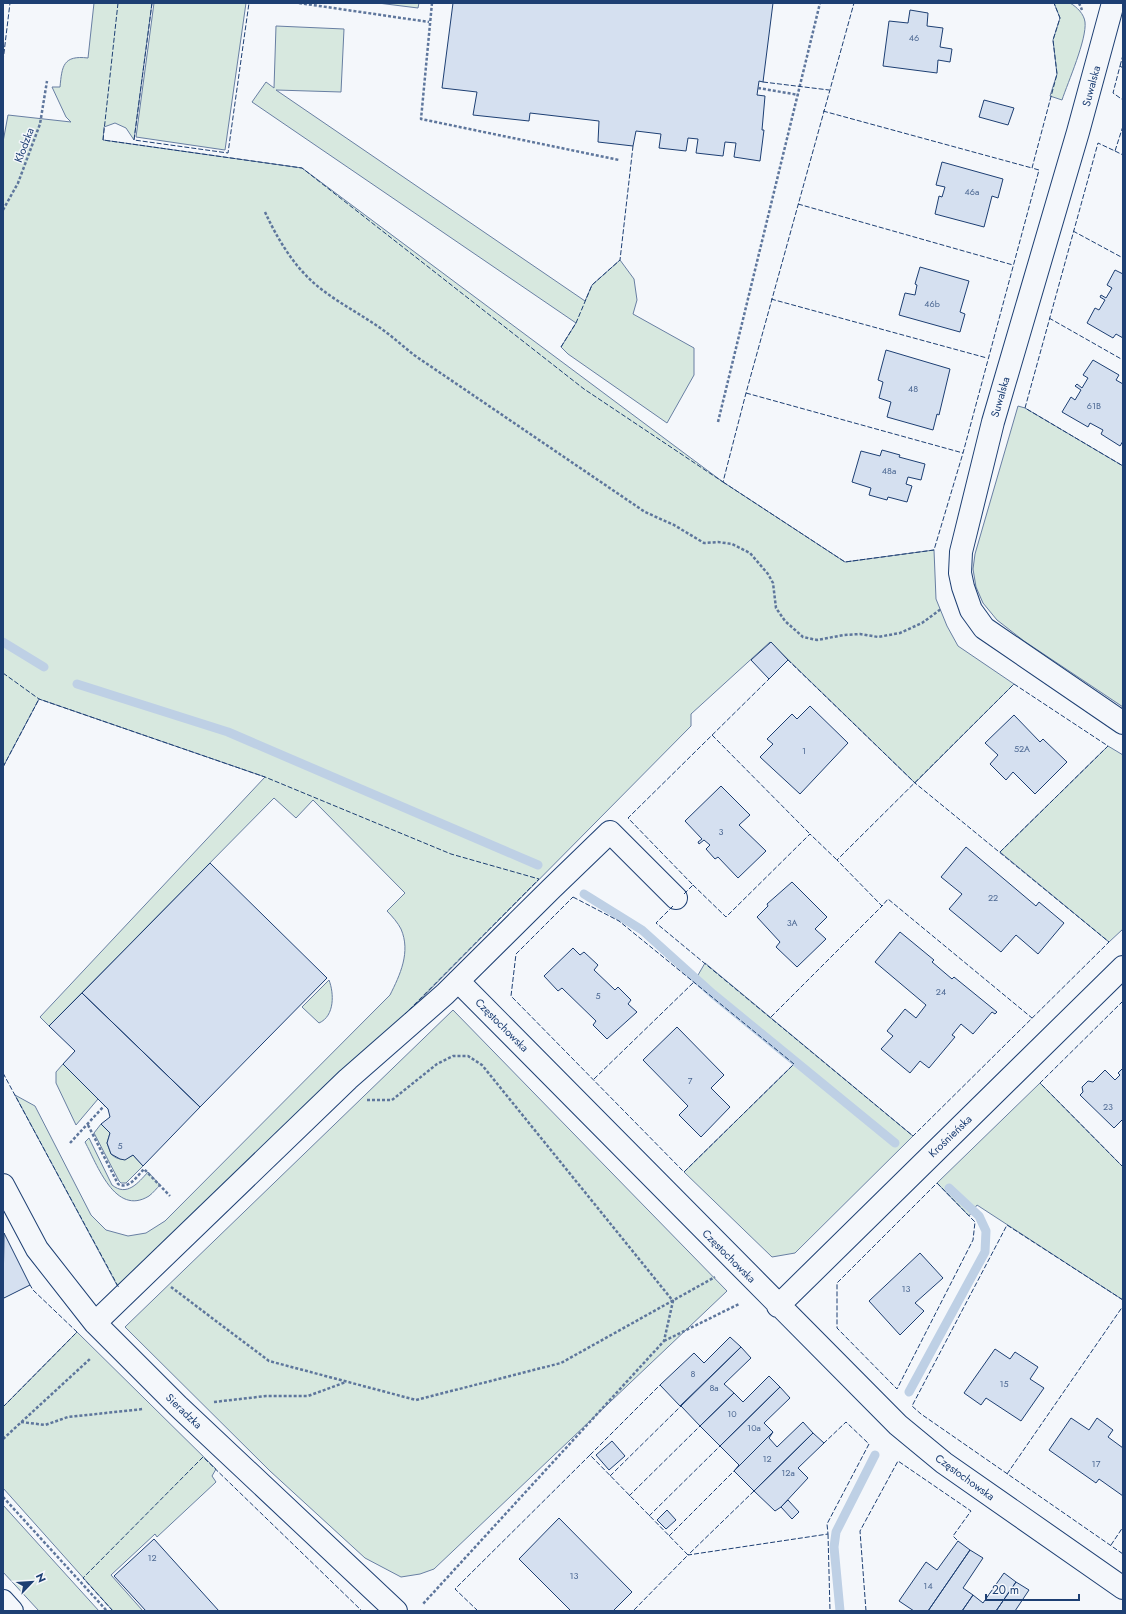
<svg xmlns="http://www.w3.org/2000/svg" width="1126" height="1614" font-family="Jost,sans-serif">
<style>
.green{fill:#d7e8df;stroke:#687fa3}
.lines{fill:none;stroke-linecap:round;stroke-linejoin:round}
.stream{stroke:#bed0e5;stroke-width:9}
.building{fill:#d5e0f0;stroke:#1d3f73}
.minor-casing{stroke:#1d3f73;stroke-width:24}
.primary-casing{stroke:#1d3f73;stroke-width:24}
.path{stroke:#5e769c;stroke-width:2.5;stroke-dasharray:3 2;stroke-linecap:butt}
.minor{stroke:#f4f7fb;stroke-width:22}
.primary{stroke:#f4f7fb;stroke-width:22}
.fence{stroke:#1d3f73;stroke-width:1;stroke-dasharray:5 2;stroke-linecap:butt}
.labels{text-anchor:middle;stroke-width:3;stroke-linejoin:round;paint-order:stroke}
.number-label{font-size:9px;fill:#4b6792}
.street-label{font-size:11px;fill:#1d3f73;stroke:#f4f7fb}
</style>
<rect width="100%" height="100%" fill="#f4f7fb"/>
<path class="green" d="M94 3H152L134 140 126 128 115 123 104 127 103 140 302 168 723 482 845 562 934 550 936 599 947 626 958 646 1014 684 915 783 770 642 691 714V726L403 1017 119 1289 15 1095 35 1106 91 1215 106 1230 128 1236 146 1233 165 1221 390 995C400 975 411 952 401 929 398 923 392 916 387 911L405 893 313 800 296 818 274 798 49 1026 40 1017 265 777 39 699 3 767V142L8 115 71 122 66 117 52 87H60C62 66 63 55 88 58Z
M154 3H246L225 150 136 137Z
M378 3H419L418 8Z
M1054 3H1070C1077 7 1084 14 1085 22 1087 39 1068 82 1062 100L1050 96 1057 74 1053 40 1060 18Z
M276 26 344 29 341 92 276 90 585 301 592 285 620 260 634 279 637 300 633 314 694 348V375L667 423 568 354 561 347 576 323 252 102 266 82 274 88Z
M1018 406 1025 408 1123 466V707L1024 641 997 620 983 603 976 587 973 569 975 554Z
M1108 746 1123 755V929L1109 942 1000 852Z
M705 963 913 1136 795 1253 772 1257 684 1172 794 1064 694 982Z
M329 980C334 993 335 1016 319 1023L302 1007Z
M453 1010 727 1291 434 1569 420 1574 401 1577 365 1558 270 1471 125 1327Z
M63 1064 98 1099 76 1125 56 1083V1072Z
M1040 1083 1123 1167V1300L977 1205 969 1216 937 1183Z
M101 1124 110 1133 107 1143 111 1154C118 1161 125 1160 133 1155L143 1166 126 1183H121L119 1181 94 1133Z
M89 1138 112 1185C127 1197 138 1183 148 1172L160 1185C157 1188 153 1193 149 1196 115 1217 97 1164 85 1142Z
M77 1332 216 1469 212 1476 216 1482 157 1537 155 1534 111 1575 143 1611H113L3 1488V1407Z
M3 1505 99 1611H39L3 1572Z"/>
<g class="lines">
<path class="stream" d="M3 642 44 667
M77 684 228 732 538 865
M584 894 642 930 713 994 895 1143
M909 1392 985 1252 986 1231 979 1216 949 1188
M840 1611 834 1547 836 1532 875 1455"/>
</g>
<path class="building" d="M453 3H773L763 82 759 81 757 95 765 96 762 130H764L760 161 734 157 736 143 725 142 723 156 696 153 698 139 688 138 686 151 659 148 661 134 636 131 633 146 598 142 599 121 530 113 529 121 473 115 477 92 442 88Z
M910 10 928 13 927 26 943 28 940 47 952 49 950 62 938 60 937 73 883 66 889 21 908 23Z
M984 100 1014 108 1008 125 979 117Z
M942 162 1003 179 998 198 992 196 984 227 935 214 939 196 942 197 945 187 936 185Z
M920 267 969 281 960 312 965 314 960 332 899 315 905 293 915 295 917 285 915 284Z
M1115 270 1123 274V338L1116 334 1113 338 1087 323 1095 308 1099 310 1105 300 1100 297 1101 295 1106 298 1112 288 1107 285Z
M886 350 950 369 939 415 937 414 933 430 887 417 891 402 879 398 883 382 878 380Z
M1093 360 1119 375 1116 380 1123 384V441L1120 446 1101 434 1103 430 1090 423 1088 427 1062 412 1071 397 1075 400 1081 390 1075 386 1077 384 1082 388 1088 378 1083 375Z
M882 450 900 455 899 457 925 464 921 480 908 477 906 484 912 486 907 502 888 497 887 500 869 495 871 488 852 482 861 451 880 456Z
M771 642 788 660 769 679 751 660Z
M810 706 848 743 800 794 760 757 773 744 767 739 792 714 797 719Z
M1014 715 1040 742 1043 739 1067 762 1035 794 1013 772 1006 780 990 764 998 755 985 743Z
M721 786 750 815 739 825 766 851 738 878 718 857 715 859 706 849 710 845 704 840 699 844 698 842 702 839 685 821Z
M966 847 1036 906 1039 902 1064 923 1038 954 1016 935 1001 952 949 909 962 894 941 877Z
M210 863 327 978 200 1107 82 993Z
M792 882 827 917 815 929 826 939 797 967 776 947 780 942 757 917 768 906 767 904Z
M900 932 934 960 932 962 952 979 954 977 997 1012 995 1014 992 1012 973 1034 961 1024 952 1035 955 1037 929 1068 920 1061 910 1073 881 1049 893 1036 887 1031 905 1009 916 1018 926 1005 875 962Z
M573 948 580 955 584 952 598 965 594 970 615 990 618 987 631 1000 628 1004 637 1012 607 1039 593 1025 596 1021 562 988 558 991 544 976Z
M82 993 200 1107 143 1166 133 1155 125 1160 120 1159 111 1154 107 1143 110 1133 101 1124 110 1117 108 1109 63 1064 75 1051 49 1026Z
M677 1027 724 1075 711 1088 730 1107 701 1137 679 1115 688 1106 643 1060Z
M1123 1068V1119L1114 1128 1080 1095 1083 1092 1082 1087 1088 1081 1093 1082 1105 1070 1115 1080 1120 1075 1118 1073Z
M4 1233 30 1285 4 1298 3 1295Z
M920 1253 943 1278 915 1303 924 1311 900 1335 869 1301Z
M730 1337 741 1347 680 1406 660 1385 694 1353 704 1363Z
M741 1347 751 1358 724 1384 734 1393 700 1426 681 1406Z
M995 1349 1010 1359 1015 1352 1038 1367 1030 1379 1044 1388 1021 1421 986 1398 981 1405 964 1393Z
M769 1376 780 1387 720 1446 700 1426 734 1393 743 1402Z
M780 1387 790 1398 764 1423 773 1432 734 1471 739 1465 720 1446Z
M1071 1418 1089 1430 1097 1418 1113 1430 1108 1437 1123 1448V1496L1099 1479 1096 1483 1049 1450Z
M803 1422 813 1433 754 1491 734 1471 773 1432 769 1438 777 1447Z
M813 1433 824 1443 798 1468 808 1478 781 1507 775 1511 754 1491Z
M612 1441 625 1456 609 1470 596 1455Z
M788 1500 799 1512 792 1519 781 1507Z
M667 1510 676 1520 666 1529 657 1520Z
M559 1518 632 1592 613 1611H571L519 1559Z
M154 1539 219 1611H146L114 1576Z
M958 1541 970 1550 928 1611H914L899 1601 926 1562 937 1570Z
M970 1550 983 1558 963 1588 973 1595 962 1611H928Z
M1004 1573 1016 1582 996 1611H962L973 1595 983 1603Z
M1016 1582 1029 1590 1015 1611H996Z"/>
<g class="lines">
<defs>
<path id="minor" d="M1113 3 1078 132 993 422 961 552 960 573 963 587 971 610 984 628 1123 723
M458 981 898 1425 944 1463 1123 1588
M3 1185 37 1249 95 1323 178 1406 396 1611
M778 1306 1123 967
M95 1323 348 1079 445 994 551 889 610 832 676 898"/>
<path id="primary" d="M3 1601 12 1611"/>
</defs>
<use href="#minor" class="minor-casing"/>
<use href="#primary" class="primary-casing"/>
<path class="path" d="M299 3 429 22
M432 3 421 119 619 160
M1079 3 1082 10
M758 88 799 95
M3 210 18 183 40 124 47 81
M265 212C277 238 293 265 315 284 336 302 361 314 383 330 394 338 404 347 414 355L645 512 674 525 704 543 718 542 732 544 750 553 768 574 773 583 776 608 785 621 803 637 817 640 844 635 860 634 878 637 900 633 922 623 941 609
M718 422 820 3
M367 1100H392L437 1064 453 1056H468L482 1065 673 1301 664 1341 422 1605
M88 1125 118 1184C129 1190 137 1176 144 1169L170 1196
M70 1143 104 1106
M171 1287 269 1361 416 1400 561 1363 715 1277
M664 1341 739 1304
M214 1402 266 1396H308L346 1382
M21 1422 45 1425 68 1417 143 1409
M3 1439 91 1358
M3 1497 107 1611"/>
<use href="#minor" class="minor"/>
<use href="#primary" class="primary"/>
<path class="fence" d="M118 3 103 140 302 168 584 389 723 482 746 393 854 3
M152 3 134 140 228 153 249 3
M997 3H998
M3 61 10 3
M1120 66 1123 55
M1123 68 1120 66 1113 93 1123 100
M763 82 829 90
M823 111 1032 168
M1123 126 1115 151 1098 143 1025 408 1123 466
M1115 151 1123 155
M798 204 1013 265
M1073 231 1123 258
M771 299 987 358
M1049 318 1123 360
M561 347 576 323 592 285 620 260 633 146
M746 393 963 453
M723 482 845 562 934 550 963 453 1039 170 1032 168 1057 74 1053 40 1060 18 1054 3
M3 673 39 699 265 777 451 854 539 879 405 1014
M712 735 810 834
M3 767 39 699
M1000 852 1108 746 1014 684 837 860 882 906 888 899 1032 1018
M693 885 726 917 810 834 837 860
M684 894 693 885 628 818 769 679
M573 897 619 921 794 1064 684 1172 511 996 516 954Z
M673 906 656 923 913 1136 1109 942 915 783 788 660
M1123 1001 1040 1083 1123 1167
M771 1017 883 905
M3 1073 119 1288
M594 1079 694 982
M937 1183 975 1222 973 1240 897 1389 837 1328V1283Z
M1123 1300 1007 1225 912 1406 921 1414 1123 1554
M3 1407 77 1332 33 1290 30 1285
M590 1455 660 1385
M1007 1474 1123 1306
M610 1476 681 1406
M754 1491 688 1555 828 1534 827 1524 869 1444 846 1422 824 1443
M629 1496 700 1426
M649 1516 720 1446
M828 1534 830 1611
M669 1536 734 1471
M1111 1545 1123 1527
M113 1611 83 1578 203 1457 362 1611
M478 1611 455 1589 590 1455 688 1555 633 1611
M866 1611 860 1531 898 1461 971 1511 953 1536 958 1541"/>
</g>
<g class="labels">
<g class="number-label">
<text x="914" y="41">46</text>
<text x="972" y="195">46a</text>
<text x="932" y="307">46b</text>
<text x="913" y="392">48</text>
<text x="1094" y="409">61B</text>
<text x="889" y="474">48a</text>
<text x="1022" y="752">52A</text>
<text x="804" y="754">1</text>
<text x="721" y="835">3</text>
<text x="993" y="901">22</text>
<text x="792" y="926">3A</text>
<text x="941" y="995">24</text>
<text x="598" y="999">5</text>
<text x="690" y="1084">7</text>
<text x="1108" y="1110">23</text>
<text x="120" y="1149">5</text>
<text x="906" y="1292">13</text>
<text x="693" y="1377">8</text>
<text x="1004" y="1387">15</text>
<text x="714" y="1391">8a</text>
<text x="732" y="1417">10</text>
<text x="754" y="1431">10a</text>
<text x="767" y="1462">12</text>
<text x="1096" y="1467">17</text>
<text x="788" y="1476">12a</text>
<text x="152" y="1561">12</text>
<text x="574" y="1579">13</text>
<text x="928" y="1589">14</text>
</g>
<g class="street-label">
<text transform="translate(1091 86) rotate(-75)" y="4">Suwalska</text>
<text transform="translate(24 145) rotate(-69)" y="4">Kłodzka</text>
<text transform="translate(1000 397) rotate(-74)" y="4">Suwalska</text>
<text transform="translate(502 1025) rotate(45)" y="4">Częstochowska</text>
<text transform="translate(950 1136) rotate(-44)" y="4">Krośnieńska</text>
<text transform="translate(729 1256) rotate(45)" y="4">Częstochowska</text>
<text transform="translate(184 1411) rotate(44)" y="4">Sieradzka</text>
<text transform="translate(965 1477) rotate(36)" y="4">Częstochowska</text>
</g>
</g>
<rect width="1126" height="1614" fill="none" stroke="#1d3f73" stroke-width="8"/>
<g transform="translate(32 1582) rotate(65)" stroke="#f4f7fb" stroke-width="3" paint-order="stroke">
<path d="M0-3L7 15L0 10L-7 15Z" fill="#1d3f73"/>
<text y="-6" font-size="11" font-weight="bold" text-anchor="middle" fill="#1d3f73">N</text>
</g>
<path d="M986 1594v6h93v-6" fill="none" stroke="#1d3f73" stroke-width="2"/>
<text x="992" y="1594" font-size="12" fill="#1d3f73" stroke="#f4f7fb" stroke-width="3" paint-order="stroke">20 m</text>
</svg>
